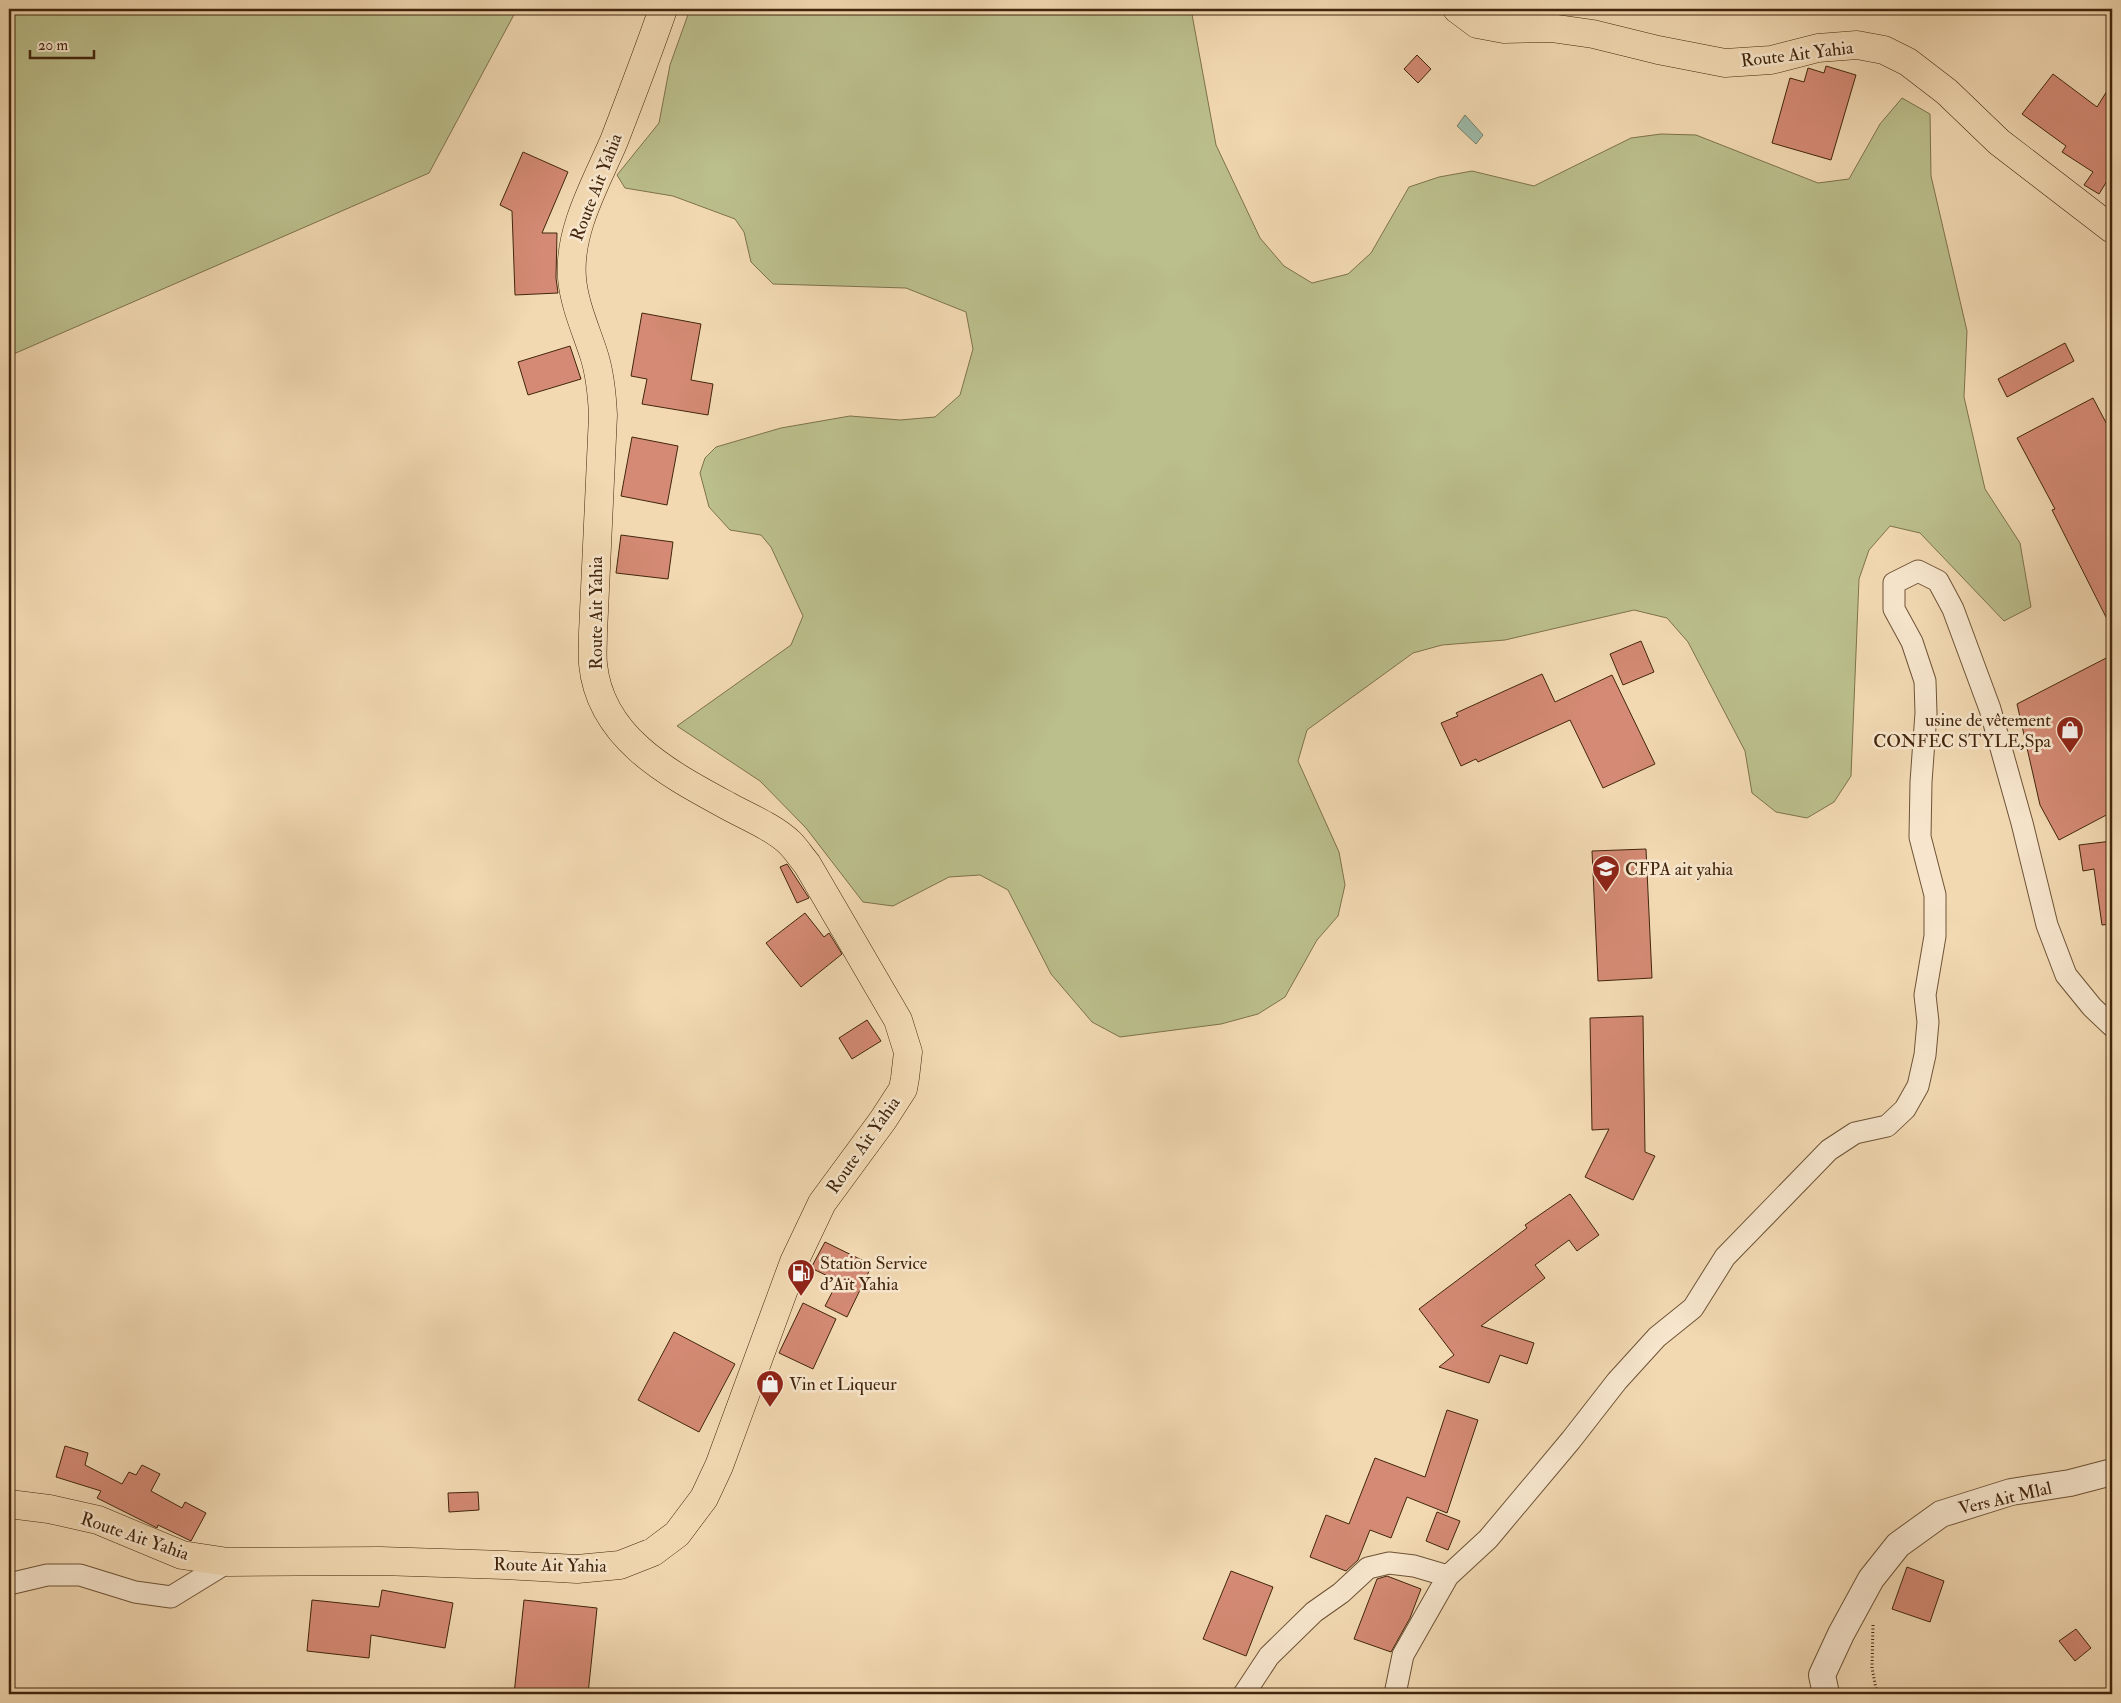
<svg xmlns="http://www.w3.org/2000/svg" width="2121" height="1703" font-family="'IM FELL Double Pica',serif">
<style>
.green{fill:#bbbf8c;stroke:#7e724c}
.water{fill:#9cbaa8;stroke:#787f6a}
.building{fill:#d48a74;stroke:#42260c}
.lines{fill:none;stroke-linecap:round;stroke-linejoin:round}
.minor-casing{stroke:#6e5336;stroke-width:23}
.tertiary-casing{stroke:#6e5336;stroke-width:28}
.primary-casing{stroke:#42260c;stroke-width:29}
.path{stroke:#42260c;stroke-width:3;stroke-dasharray:1 2.5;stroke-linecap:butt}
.minor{stroke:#f7e6cd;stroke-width:21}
.tertiary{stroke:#f7e6cd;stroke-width:26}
.primary{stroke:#f2d9b2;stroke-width:28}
.labels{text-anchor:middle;stroke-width:5;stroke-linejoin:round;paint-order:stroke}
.street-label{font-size:18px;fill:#42260c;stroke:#f7e6cd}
.poi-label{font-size:18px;fill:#42260c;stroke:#f7e6cd;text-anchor:start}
</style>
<rect width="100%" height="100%" fill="#f2d9b2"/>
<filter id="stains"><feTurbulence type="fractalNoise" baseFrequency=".004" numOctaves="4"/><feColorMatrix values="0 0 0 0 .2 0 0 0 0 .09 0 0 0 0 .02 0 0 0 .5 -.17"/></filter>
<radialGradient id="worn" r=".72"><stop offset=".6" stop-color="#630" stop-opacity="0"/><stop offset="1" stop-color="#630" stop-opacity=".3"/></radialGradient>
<path class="green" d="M9 9H517L429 173 9 356Z
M690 9H1191L1216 145 1260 238 1284 266 1312 283 1348 274 1371 253 1409 187 1439 177 1472 171 1534 186 1631 138 1661 134 1696 135 1818 183 1849 179 1880 124 1902 98 1930 114 1931 176 1967 331 1964 397 1985 489 2020 543 2031 607 2004 621 1920 533 1890 526 1869 550 1859 579 1851 776 1834 802 1807 818 1776 812 1752 793 1745 751 1688 642 1667 618 1634 610 1505 640 1442 645 1413 653 1307 730 1298 761 1339 852 1345 885 1338 916 1317 940 1285 997 1258 1014 1221 1024 1120 1037 1092 1022 1051 974 1008 890 980 875 949 877 893 906 863 902 806 828 760 781 677 726 791 645 803 616 771 547 761 535 730 530 709 507 700 473 705 458 716 447 781 428 850 416 900 420 935 417 960 395 973 349 966 312 906 288 773 284 751 262 744 232 735 219 673 196 625 188 617 175 659 123 670 65Z"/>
<path class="water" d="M1465 115 1483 135 1476 144 1457 126Z"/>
<path class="building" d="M1417 55 1431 69 1418 83 1404 69Z
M1826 66 1856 75 1831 160 1772 143 1790 78 1804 82 1808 68 1824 73Z
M2053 74 2097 107 2112 83V173L2099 194 2084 185 2093 172 2062 152 2066 146 2022 114Z
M523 152 568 172 542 233H557L556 278 558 293 515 295 512 211 500 205Z
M642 313 701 324 691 380 713 384 708 415 642 404 647 379 631 376Z
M2065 343 2074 361 2007 397 1998 379Z
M570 346 581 379 528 395 518 362Z
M2093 398 2112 434V629L2052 510 2055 509 2017 438Z
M632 437 678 446 667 505 621 496Z
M621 535 673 542 668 579 616 573Z
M1641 641 1654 672 1623 685 1610 654Z
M2112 655V812L2059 840 2040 805 2017 704Z
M1542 674 1555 702 1612 675 1655 764 1603 788 1570 720 1478 762 1476 759 1461 766 1441 723 1458 716 1456 713Z
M2112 841V924L2102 925 2094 869 2083 871 2079 845Z
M1646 849 1652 978 1598 981 1592 851Z
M787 864 809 898 797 903 780 867Z
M805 913 824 937 829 933 842 954 801 987 766 943Z
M1643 1016 1645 1152 1655 1156 1633 1200 1585 1177 1609 1129 1592 1130 1590 1018Z
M867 1020 881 1041 852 1059 839 1038Z
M1570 1194 1599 1235 1577 1251 1569 1240 1535 1265 1545 1278 1481 1326 1534 1343 1527 1364 1500 1355 1489 1383 1439 1367 1454 1355 1419 1309 1527 1228 1525 1225Z
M825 1242 872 1265 847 1317 825 1306 838 1281 811 1268Z
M803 1303 836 1319 813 1369 779 1353Z
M674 1332 735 1364 699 1432 638 1400Z
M1447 1410 1478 1420 1447 1513 1407 1497 1391 1538 1370 1530 1358 1560 1346 1571 1310 1557 1326 1515 1349 1524 1375 1458 1425 1477Z
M65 1446 88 1453 85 1465 122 1484 129 1472 136 1475 142 1465 160 1474 151 1491 182 1508 185 1502 206 1513 191 1541 158 1525 157 1528 97 1498 101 1491 56 1477Z
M478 1492 479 1510 449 1512 448 1493Z
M1437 1512 1460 1521 1448 1550 1426 1541Z
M1907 1567 1944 1581 1930 1622 1892 1609Z
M1231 1571 1273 1587 1246 1656 1203 1639Z
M1387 1576 1421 1589 1410 1618 1391 1652 1354 1639 1377 1579Z
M382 1590 453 1603 445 1648 371 1635 369 1658 307 1651 312 1600 379 1607Z
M524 1600 597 1608 588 1694H514Z
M2076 1629 2091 1648 2075 1661 2059 1641Z"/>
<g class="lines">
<defs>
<path id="minor" d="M9 1584 47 1575H80L135 1592 171 1597 228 1562
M1244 1694 1269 1656 1314 1612 1341 1593 1368 1568 1389 1563 1414 1566 1448 1576
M1395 1694 1403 1655 1448 1576 1488 1539 1571 1440 1617 1381 1657 1337 1693 1308 1725 1257 1829 1150 1855 1133 1887 1126 1905 1109 1918 1086 1925 1055 1928 1022 1925 995 1935 936V895L1920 837 1921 782 1926 713 1925 681 1912 642 1894 609V583L1918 571 1938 581 1953 609 1990 709 2022 823 2047 925 2066 975 2092 1007 2112 1026"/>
<path id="tertiary" d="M1826 1694 1822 1675 1841 1634 1871 1579 1898 1545 1941 1514 2011 1492 2070 1483 2112 1472"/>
<path id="primary" d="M1457 9 1477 24 1504 29 1551 28 1593 34 1658 50 1725 63 1771 60 1818 48 1857 45 1884 50 1908 62 1947 92 1999 142 2112 229
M9 1504 49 1509 98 1520 182 1555 228 1562 380 1561 505 1565 577 1569 620 1565 653 1552 677 1534 704 1498 719 1466 794 1262 822 1203 883 1120 903 1089 905 1078 908 1052 898 1020 807 864C801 857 796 849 790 843 773 827 748 817 728 806 669 774 600 738 593 664 592 654 593 643 593 633L603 415C602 394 600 374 594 355 586 330 574 304 572 278 568 231 596 183 614 141 631 97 648 53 663 9"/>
</defs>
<use href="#minor" class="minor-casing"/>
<use href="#tertiary" class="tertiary-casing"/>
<use href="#primary" class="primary-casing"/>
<path class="path" d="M1873 1625 1872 1668 1877 1694"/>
<use href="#minor" class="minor"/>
<use href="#tertiary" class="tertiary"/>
<use href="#primary" class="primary"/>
</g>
<defs>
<symbol id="shop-pin" viewBox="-11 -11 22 30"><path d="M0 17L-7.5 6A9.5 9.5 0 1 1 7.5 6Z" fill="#8f2418" stroke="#f7e6cd"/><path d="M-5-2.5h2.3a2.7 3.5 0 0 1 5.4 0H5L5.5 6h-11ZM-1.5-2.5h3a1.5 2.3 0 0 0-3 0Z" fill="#fff"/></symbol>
<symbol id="university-pin" viewBox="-11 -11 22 30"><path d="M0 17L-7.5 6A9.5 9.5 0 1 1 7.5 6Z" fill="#8f2418" stroke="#f7e6cd"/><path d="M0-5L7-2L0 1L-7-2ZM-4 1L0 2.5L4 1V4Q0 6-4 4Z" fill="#fff"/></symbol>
<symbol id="fuel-pin" viewBox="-11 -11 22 30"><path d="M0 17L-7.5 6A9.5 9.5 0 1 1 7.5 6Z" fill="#8f2418" stroke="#f7e6cd"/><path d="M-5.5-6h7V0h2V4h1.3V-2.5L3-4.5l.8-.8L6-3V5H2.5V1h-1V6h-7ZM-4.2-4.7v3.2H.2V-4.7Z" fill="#fff"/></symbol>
</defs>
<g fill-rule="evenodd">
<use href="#shop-pin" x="2054" y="714" width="32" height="43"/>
<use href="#university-pin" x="1590" y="853" width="32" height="43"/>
<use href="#fuel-pin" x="785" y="1257" width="32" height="43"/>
<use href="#shop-pin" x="754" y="1368" width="32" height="43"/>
</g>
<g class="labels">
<g class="street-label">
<text transform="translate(1797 54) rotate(-7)" y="6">Route Ait Yahia</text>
<text transform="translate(596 187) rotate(-69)" y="6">Route Ait Yahia</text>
<text transform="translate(596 613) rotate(-90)" y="6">Route Ait Yahia</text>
<text transform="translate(863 1145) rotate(-55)" y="6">Route Ait Yahia</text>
<text transform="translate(2005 1498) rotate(-13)" y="6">Vers Ait Mlal</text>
<text transform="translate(135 1536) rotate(19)" y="6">Route Ait Yahia</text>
<text transform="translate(550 1565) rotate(1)" y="6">Route Ait Yahia</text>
</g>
<g class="poi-label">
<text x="2051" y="726" text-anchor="end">usine de vêtement<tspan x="2051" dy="21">CONFEC STYLE,Spa</tspan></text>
<text x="1625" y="875">CFPA ait yahia</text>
<text x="820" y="1269">Station Service<tspan x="820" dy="21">d'Aït Yahia</tspan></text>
<text x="789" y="1390">Vin et Liqueur</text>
</g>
</g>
<rect width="2121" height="1703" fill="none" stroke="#f2d9b2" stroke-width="30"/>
<rect x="10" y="10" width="2101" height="1683" fill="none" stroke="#42260c" stroke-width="2.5"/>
<rect x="15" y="15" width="2091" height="1673" fill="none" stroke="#42260c"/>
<path d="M30 50v8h64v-8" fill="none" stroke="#42260c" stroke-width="2.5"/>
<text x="38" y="50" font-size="15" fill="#42260c" stroke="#f7e6cd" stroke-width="4" paint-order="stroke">20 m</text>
<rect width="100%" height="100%" filter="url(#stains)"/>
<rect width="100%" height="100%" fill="url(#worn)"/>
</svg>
